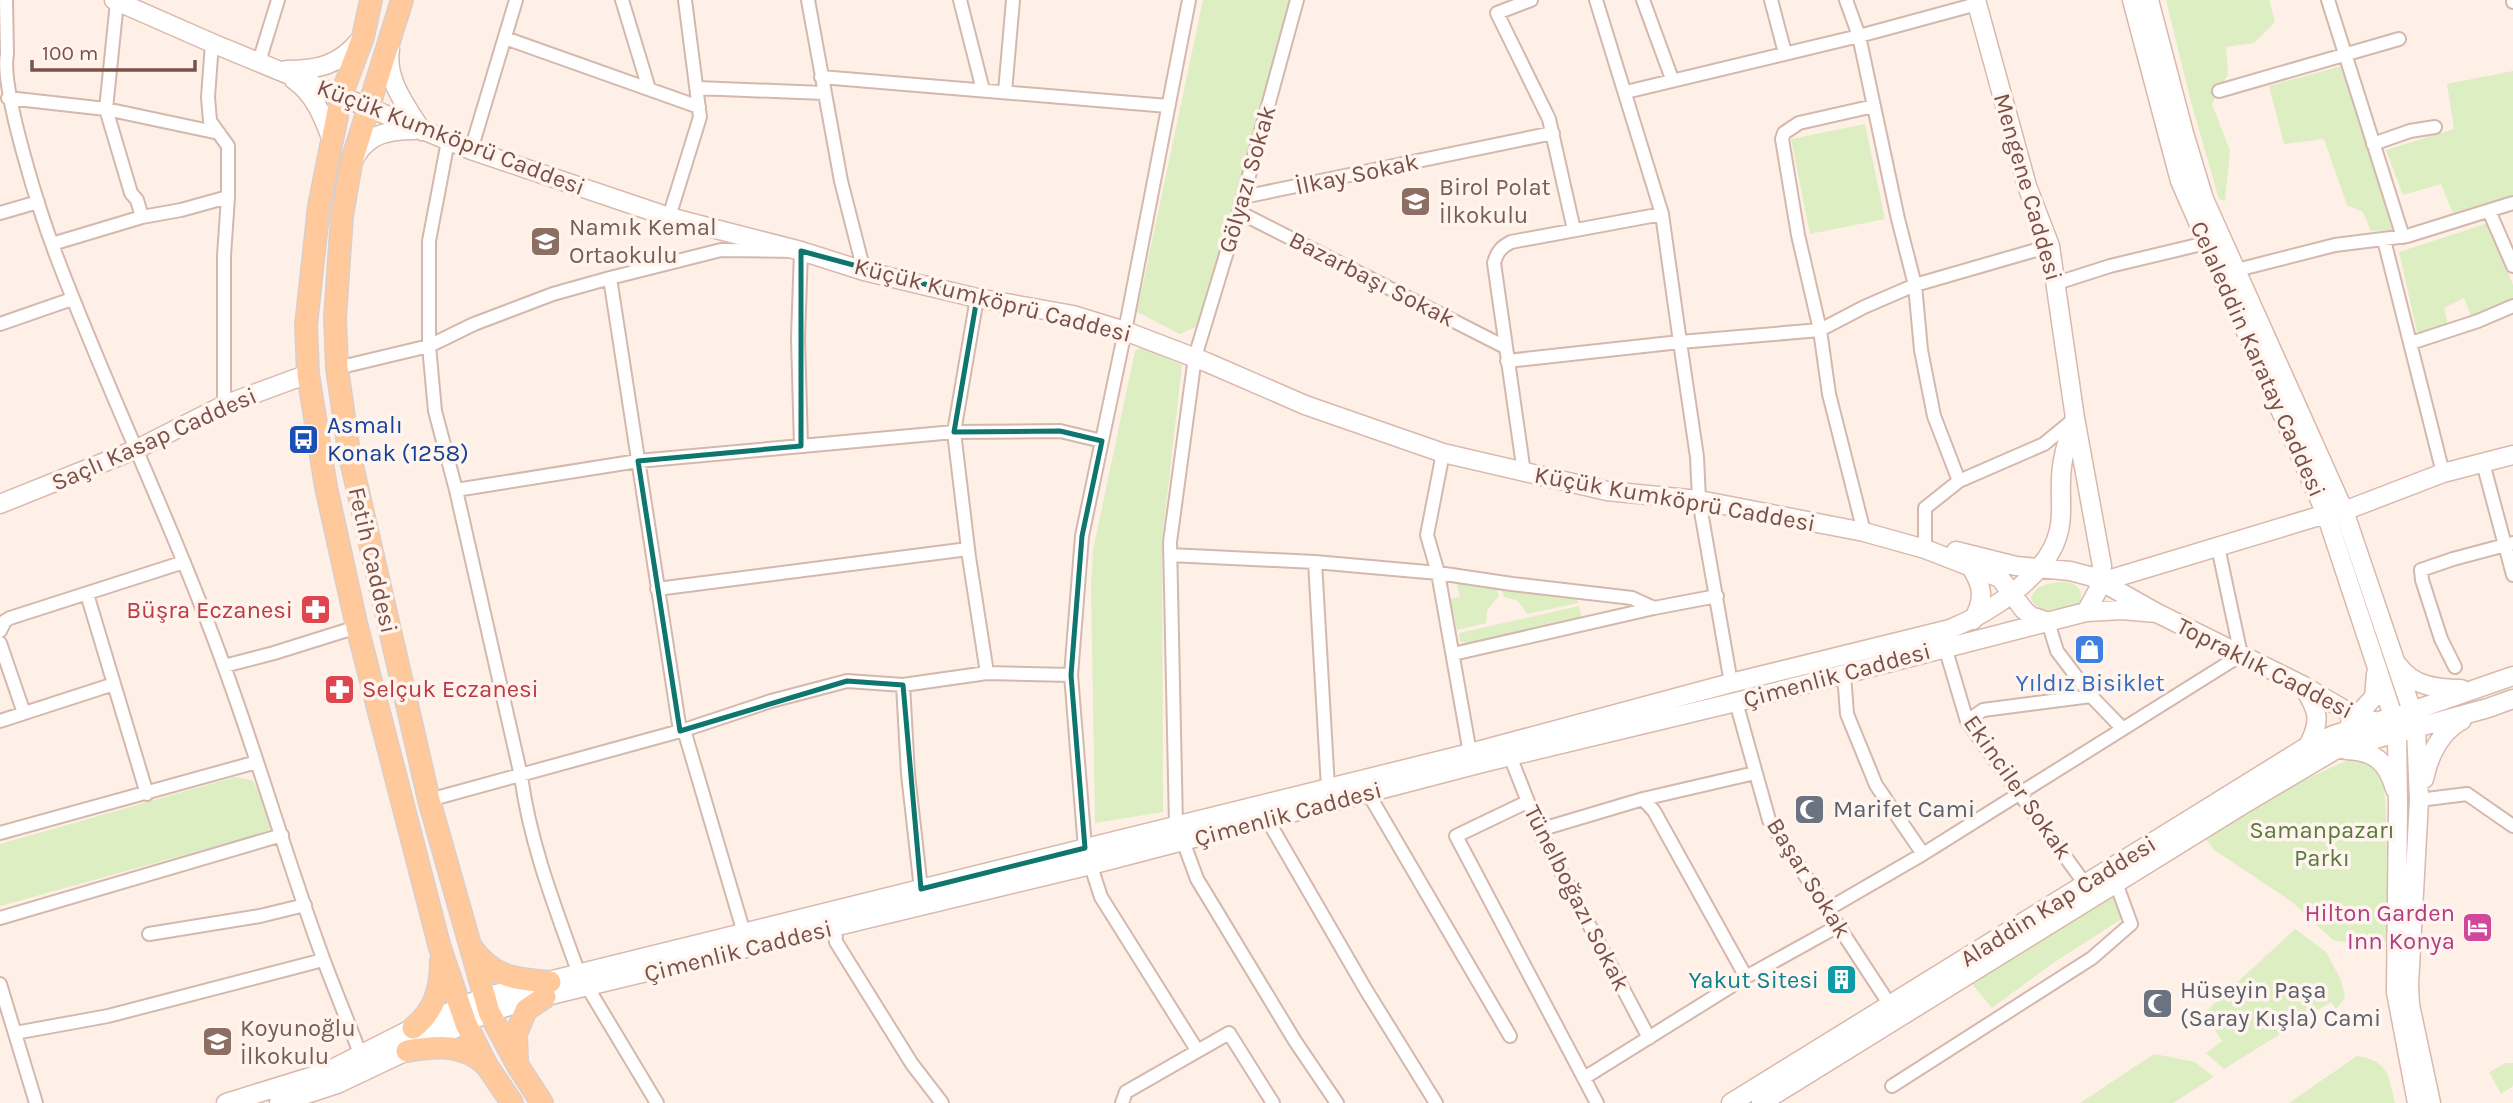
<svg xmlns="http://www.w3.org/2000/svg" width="2513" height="1103" font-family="Karla,sans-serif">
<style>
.green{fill:#dceec2}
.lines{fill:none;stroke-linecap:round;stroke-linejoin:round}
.street-casing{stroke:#d4b8ad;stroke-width:16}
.secondary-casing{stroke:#dab8ac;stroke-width:21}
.primary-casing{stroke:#dacecb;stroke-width:24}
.street{stroke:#fff;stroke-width:12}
.secondary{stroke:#fff;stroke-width:18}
.primary{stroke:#ffc99c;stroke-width:21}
.marked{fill:none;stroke:#0f766e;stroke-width:5;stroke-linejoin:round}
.labels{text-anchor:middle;stroke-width:7;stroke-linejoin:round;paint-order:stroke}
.street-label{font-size:24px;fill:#7b5147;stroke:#fff5ee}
.education-label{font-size:24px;fill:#785e54;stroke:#fff5ee;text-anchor:start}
.transit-label{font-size:24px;fill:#164399;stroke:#fff5ee;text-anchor:start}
.health-label{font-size:24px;fill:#be3a42;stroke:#fff5ee;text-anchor:end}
.shop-label{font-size:24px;fill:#366cbe;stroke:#fff5ee}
.worship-label{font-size:24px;fill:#5b616d;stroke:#fff5ee;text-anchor:start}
.park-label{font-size:24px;fill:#5a7b3c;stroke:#fff5ee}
.hotel-label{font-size:24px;fill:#b23c85;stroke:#fff5ee;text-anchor:end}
.culture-label{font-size:24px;fill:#0d838f;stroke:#fff5ee;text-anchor:end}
</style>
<rect width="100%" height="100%" fill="#fef0e6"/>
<path class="green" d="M1203 0H1291L1200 325 1180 334 1137 312Z
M2166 0H2269L2275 22 2254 43 2226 47 2228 74 2212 104 2230 151 2225 201 2219 199 2191 102Z
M2342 66 2393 230 2371 231 2363 212 2347 205 2324 139 2284 144 2269 86Z
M2513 71V195L2453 213 2441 184 2403 195 2386 150 2454 129 2447 84Z
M1865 124 1885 219 1810 234 1791 139Z
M2488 223 2513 285V300L2471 316 2464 298 2444 308 2448 324 2418 336 2399 252Z
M1142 347 1182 365 1162 541 1163 812 1095 823 1091 587 1093 550 1135 351Z
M1456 581 1496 586 1499 596 1487 610 1486 623 1457 630 1450 599 1460 597Z
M2062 582C2075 582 2084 588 2080 602 2067 613 2040 616 2031 599 2035 584 2048 584 2062 582Z
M1500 587 1577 597 1578 603 1527 614 1518 601 1504 597Z
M1579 606 1582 618 1468 644 1460 641 1459 633Z
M2361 754 2382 768 2386 811 2388 940 2374 946 2333 940 2291 901 2214 850 2204 836 2296 784Z
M235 777 252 780C262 796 270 809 270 829L260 834 0 906V844Z
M2111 887 2128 915 2053 963 1992 1008 1973 985 2014 948Z
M2295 929 2326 952 2341 980 2345 998 2336 1009 2331 1002 2224 1069 2206 1053 2222 1041 2210 1021 2199 1018Z
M2154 1054 2195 1062 2214 1077 2173 1103H2080Z
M2357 1056C2389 1061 2388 1075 2395 1103H2289Z
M2506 1063H2513V1086L2501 1094 2489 1072Z"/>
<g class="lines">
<defs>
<path id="street" d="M6 0 7 54C0 89 41 216 56 255 108 393 174 527 224 666 260 764 288 864 324 961 336 993 349 1024 361 1056
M622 0 649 89
M808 0 841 181 864 271
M960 0 983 90
M1189 0 1125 331 1082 536 1071 675 1085 848 1101 897 1197 1050
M1531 0 1497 13 1549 119 1574 230
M1596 0 1662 214 1680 342 1820 330 1864 307 1915 285 2050 246
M1643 0 1672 79
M1771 0 1785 53
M1846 0 1859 36 1898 219 1915 285 1921 350 1934 416 1959 481
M2328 0 2403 237
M2513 0V2
M117 2 106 109 131 193 137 200 142 217
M505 38 699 107
M259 62 278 0
M821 77 1168 106
M697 88 824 93
M2219 91 2399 39
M1005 92 1013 0
M1626 92 1859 36 1977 4
M8 98 106 109 219 133
M448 141 429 241V346L435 411 456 490 521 776C530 844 556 910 579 974
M2373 144 2410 131 2435 127
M471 150 516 0
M1243 197 1553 133
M2489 211 2513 266
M1239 212 1505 347
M0 213 38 202
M669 217 700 117 685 0
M2384 240 2443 473
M52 244 142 217 181 210 228 197V146L210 121 208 97 212 43
M2237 270 2335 245 2407 236 2513 203
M610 278 680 731
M2057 283 2110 266 2206 243
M977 298 954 432 969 557 987 673
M0 324 72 299
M2411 343 2478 321 2513 306
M1507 361 1680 342 1697 457 1699 500 1731 683
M337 368 429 346 474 324 553 294 610 278 721 250 801 251 798 338 801 446
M224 405V256L228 197
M1443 453 1427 535 1438 573 1470 753
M2483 463 2513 575
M1524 473 1494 263C1497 252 1501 247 1511 242L1662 214
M456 490 638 461 954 432 1060 431 1102 441
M1864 532 1829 394 1820 330 1798 235 1782 139 1784 133 1799 123 1874 106
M1925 549V508L1959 481 2044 444 2072 421
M1170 555 1315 562 1438 573 1512 584 1632 598 1654 608 1717 596
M1315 562 1328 788
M657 589 968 549
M87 594 147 794
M0 631 5 621 10 618 184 562
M0 643 24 713
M1945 647 1967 721 2085 884
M1453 654 1654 608
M224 666 274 653 357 627
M2455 667 2441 639 2422 580 2421 570 2453 559 2513 543
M1844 674 1847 714 1876 785 1923 854
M903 685 908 774 921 889
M2091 696 2122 728
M1736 702 1769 820 1890 1005
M0 721 114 684
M1967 721 1983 710 2091 696 2057 651 2048 622
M684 730 744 933
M1510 756 1539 830 1649 1038
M1368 793 1510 1036
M1643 799 1654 811 1746 977
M429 800 684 730 771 701 847 681 903 685 987 673 1071 675
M2419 800 2467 794 2513 826
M1527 802 1456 836 1597 1103
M1267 819 1366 990 1436 1103
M1176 825 1170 542 1195 357 1239 212 1297 0
M1539 830 1643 799 1755 773
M0 833 257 762
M1183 841 1197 879 1295 1041 1337 1103
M1828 909 1923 854 2241 655 2218 547
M0 918 282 835
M835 927 836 942 912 1064 942 1103
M149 934 260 916 305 905
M0 984 36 1103
M588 988 657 1103
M15 1033 108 1016 323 960
M1584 1078 1746 977 1838 926
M1892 1086 2092 958 2131 924 2116 883
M1122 1103 1126 1092 1229 1033 1273 1103"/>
<path id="secondary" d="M114 0 212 43 471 150 669 217 801 251 864 271 977 298 1073 315 1125 331 1206 362 1305 405 1443 453 1607 491 1699 500 1864 532 1925 549 2000 578 2024 610 2031 616 2048 622
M1976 0 2027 186 2050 246 2075 418 2102 566 2098 590 2086 612
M2132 0 2180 181 2326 514 2393 716 2397 733 2398 805 2396 992 2417 1103
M2149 0 2184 133 2204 199 2344 511 2412 711 2416 728 2419 800 2409 985 2410 1005 2431 1103
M390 49C385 79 406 106 422 131
M286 70C319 70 339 65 360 40
M294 80C314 94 323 116 331 138
M355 157C369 133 390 130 415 130
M0 504 137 449 224 405 308 374
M2344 511 2443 473 2513 455
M1956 551 2016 566 2070 571 2093 577 2157 613 2302 685 2357 717 2374 721
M1970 566C1983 585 1985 599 1973 620
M2101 582 2326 514
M2398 665C2412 686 2437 689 2461 689
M2304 688C2319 712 2321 721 2308 746
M2350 723 2374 697 2376 674
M2346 750C2374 751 2387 761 2395 789
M2424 779C2429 756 2440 732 2462 720
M226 1103 326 1072 413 1028 484 997 1470 753 1731 683 1950 629C1989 613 2050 575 2059 530 2063 514 2060 497 2061 481 2061 459 2068 439 2075 418
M279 1103 337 1084 489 1012 530 1000 1091 865 1482 763 1736 702 2086 612 2122 610 2157 613
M1731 1103 2308 746 2336 734 2412 711 2513 676
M1761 1103 2242 805 2335 750 2488 708 2513 699"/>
<path id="primary" d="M371 0 363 37 341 96 319 206 306 325 308 374 326 487 357 627 440 948 466 1024 487 1066 512 1103
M402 0 351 164 342 216 335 318 337 368 349 452 429 800 489 1012 518 1066 542 1103
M472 948C494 978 515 979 550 982
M413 1028C435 1011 441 988 441 961
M407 1051C437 1046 464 1043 487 1066
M517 1060 516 1034 526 1010 545 997"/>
</defs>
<use href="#street" class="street-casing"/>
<use href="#secondary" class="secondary-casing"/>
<use href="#primary" class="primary-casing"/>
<use href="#street" class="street"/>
<use href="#secondary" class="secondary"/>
<use href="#primary" class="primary"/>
</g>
<path class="marked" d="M801 251 977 298 954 432 1060 431 1102 441 1082 536 1071 675 1085 848 921 889 903 685 847 681 680 731 638 461 801 446Z"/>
<defs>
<symbol id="school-square" viewBox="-11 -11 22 22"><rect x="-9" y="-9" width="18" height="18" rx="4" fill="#8d6e63" stroke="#fff5ee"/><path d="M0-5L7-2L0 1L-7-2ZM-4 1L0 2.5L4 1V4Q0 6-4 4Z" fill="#fff"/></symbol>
<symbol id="bus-square" viewBox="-11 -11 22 22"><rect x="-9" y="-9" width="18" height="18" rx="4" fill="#1a4fb4" stroke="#fff5ee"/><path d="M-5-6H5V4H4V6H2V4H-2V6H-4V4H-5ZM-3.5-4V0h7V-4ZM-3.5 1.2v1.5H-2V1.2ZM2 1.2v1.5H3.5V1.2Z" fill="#fff"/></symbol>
<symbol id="pharmacy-square" viewBox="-11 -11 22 22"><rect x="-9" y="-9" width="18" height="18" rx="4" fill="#e0444e" stroke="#fff5ee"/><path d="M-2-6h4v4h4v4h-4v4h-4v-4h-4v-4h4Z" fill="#fff"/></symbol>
<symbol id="shop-square" viewBox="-11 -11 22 22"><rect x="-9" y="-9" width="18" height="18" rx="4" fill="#3f7fe0" stroke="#fff5ee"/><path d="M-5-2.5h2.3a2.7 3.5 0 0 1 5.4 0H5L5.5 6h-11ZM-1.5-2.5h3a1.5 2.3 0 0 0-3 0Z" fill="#fff"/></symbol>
<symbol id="mosque-square" viewBox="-11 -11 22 22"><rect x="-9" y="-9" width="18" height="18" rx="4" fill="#6b7280" stroke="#fff5ee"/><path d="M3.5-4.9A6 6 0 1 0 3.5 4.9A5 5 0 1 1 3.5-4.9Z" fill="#fff"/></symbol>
<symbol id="hotel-square" viewBox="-11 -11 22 22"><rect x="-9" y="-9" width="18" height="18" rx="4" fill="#d1479c" stroke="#fff5ee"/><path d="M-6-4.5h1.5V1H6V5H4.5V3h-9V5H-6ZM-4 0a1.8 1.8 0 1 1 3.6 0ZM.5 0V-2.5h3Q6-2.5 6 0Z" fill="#fff"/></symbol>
<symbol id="building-square" viewBox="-11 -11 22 22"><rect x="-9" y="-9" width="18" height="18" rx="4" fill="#0f9aa8" stroke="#fff5ee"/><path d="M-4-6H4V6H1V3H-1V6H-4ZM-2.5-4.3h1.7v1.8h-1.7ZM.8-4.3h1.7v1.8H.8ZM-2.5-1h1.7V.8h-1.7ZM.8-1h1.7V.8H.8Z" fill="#fff"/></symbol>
</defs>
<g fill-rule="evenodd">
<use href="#school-square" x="1398" y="184" width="35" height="35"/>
<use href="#school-square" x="528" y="224" width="35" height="35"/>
<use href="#bus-square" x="286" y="422" width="35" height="35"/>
<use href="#pharmacy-square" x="298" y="592" width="35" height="35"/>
<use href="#shop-square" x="2072" y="632" width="35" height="35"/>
<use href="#pharmacy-square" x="322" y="672" width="35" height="35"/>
<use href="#mosque-square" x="1792" y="792" width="35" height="35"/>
<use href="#hotel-square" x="2460" y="910" width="35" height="35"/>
<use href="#building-square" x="1824" y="962" width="35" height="35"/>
<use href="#mosque-square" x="2140" y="986" width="35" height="35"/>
<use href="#school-square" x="200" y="1024" width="35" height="35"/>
</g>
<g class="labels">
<g class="street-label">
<text transform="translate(451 137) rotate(21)" y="8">Küçük Kumköprü Caddesi</text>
<text transform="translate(1357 174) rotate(-12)" y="8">İlkay Sokak</text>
<text transform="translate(1247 179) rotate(-74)" y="8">Gölyazı Sokak</text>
<text transform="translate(2028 187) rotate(74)" y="8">Mengene Caddesi</text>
<text transform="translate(1372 279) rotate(27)" y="8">Bazarbaşı Sokak</text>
<text transform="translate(993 300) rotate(14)" y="8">Küçük Kumköprü Caddesi</text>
<text transform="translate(2258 359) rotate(66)" y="8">Celaleddin Karatay Caddesi</text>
<text transform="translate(154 439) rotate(-24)" y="8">Saçlı Kasap Caddesi</text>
<text transform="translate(1675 499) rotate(10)" y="8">Küçük Kumköprü Caddesi</text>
<text transform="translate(373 560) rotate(77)" y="8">Fetih Caddesi</text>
<text transform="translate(2265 668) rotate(27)" y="8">Topraklık Caddesi</text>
<text transform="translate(1837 675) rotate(-15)" y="8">Çimenlik Caddesi</text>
<text transform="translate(2018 787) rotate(55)" y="8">Ekinciler Sokak</text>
<text transform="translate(1288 814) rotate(-15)" y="8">Çimenlik Caddesi</text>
<text transform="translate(1809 878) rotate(58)" y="8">Başar Sokak</text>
<text transform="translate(1577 898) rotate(63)" y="8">Tünelboğazı Sokak</text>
<text transform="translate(2058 901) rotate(-32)" y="8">Aladdin Kap Caddesi</text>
<text transform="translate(738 951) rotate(-14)" y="8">Çimenlik Caddesi</text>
</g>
<g class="education-label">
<text x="1439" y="195">Birol Polat<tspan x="1439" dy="28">İlkokulu</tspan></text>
<text x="569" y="235">Namık Kemal<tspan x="569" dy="28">Ortaokulu</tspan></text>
<text x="240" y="1036">Koyunoğlu<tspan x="240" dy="28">İlkokulu</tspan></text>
</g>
<g class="transit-label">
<text x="327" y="433">Asmalı<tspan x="327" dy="28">Konak (1258)</tspan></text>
</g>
<g class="health-label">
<text x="293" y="618">Büşra Eczanesi</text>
<text x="362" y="697" text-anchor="start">Selçuk Eczanesi</text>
</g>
<g class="shop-label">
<text x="2090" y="691">Yıldız Bisiklet</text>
</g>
<g class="worship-label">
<text x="1833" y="817">Marifet Cami</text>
<text x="2180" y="998">Hüseyin Paşa<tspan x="2180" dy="28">(Saray Kışla) Cami</tspan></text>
</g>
<g class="park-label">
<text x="2322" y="838">Samanpazarı<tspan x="2322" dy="28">Parkı</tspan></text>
</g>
<g class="hotel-label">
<text x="2455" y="921">Hilton Garden<tspan x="2455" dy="28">Inn Konya</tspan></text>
</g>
<g class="culture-label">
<text x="1819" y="988">Yakut Sitesi</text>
</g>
</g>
<path d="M32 60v10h163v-10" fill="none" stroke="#7b5147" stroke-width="3.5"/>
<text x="42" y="60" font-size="21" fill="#7b5147" stroke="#fff5ee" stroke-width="5" paint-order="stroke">100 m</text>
</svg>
